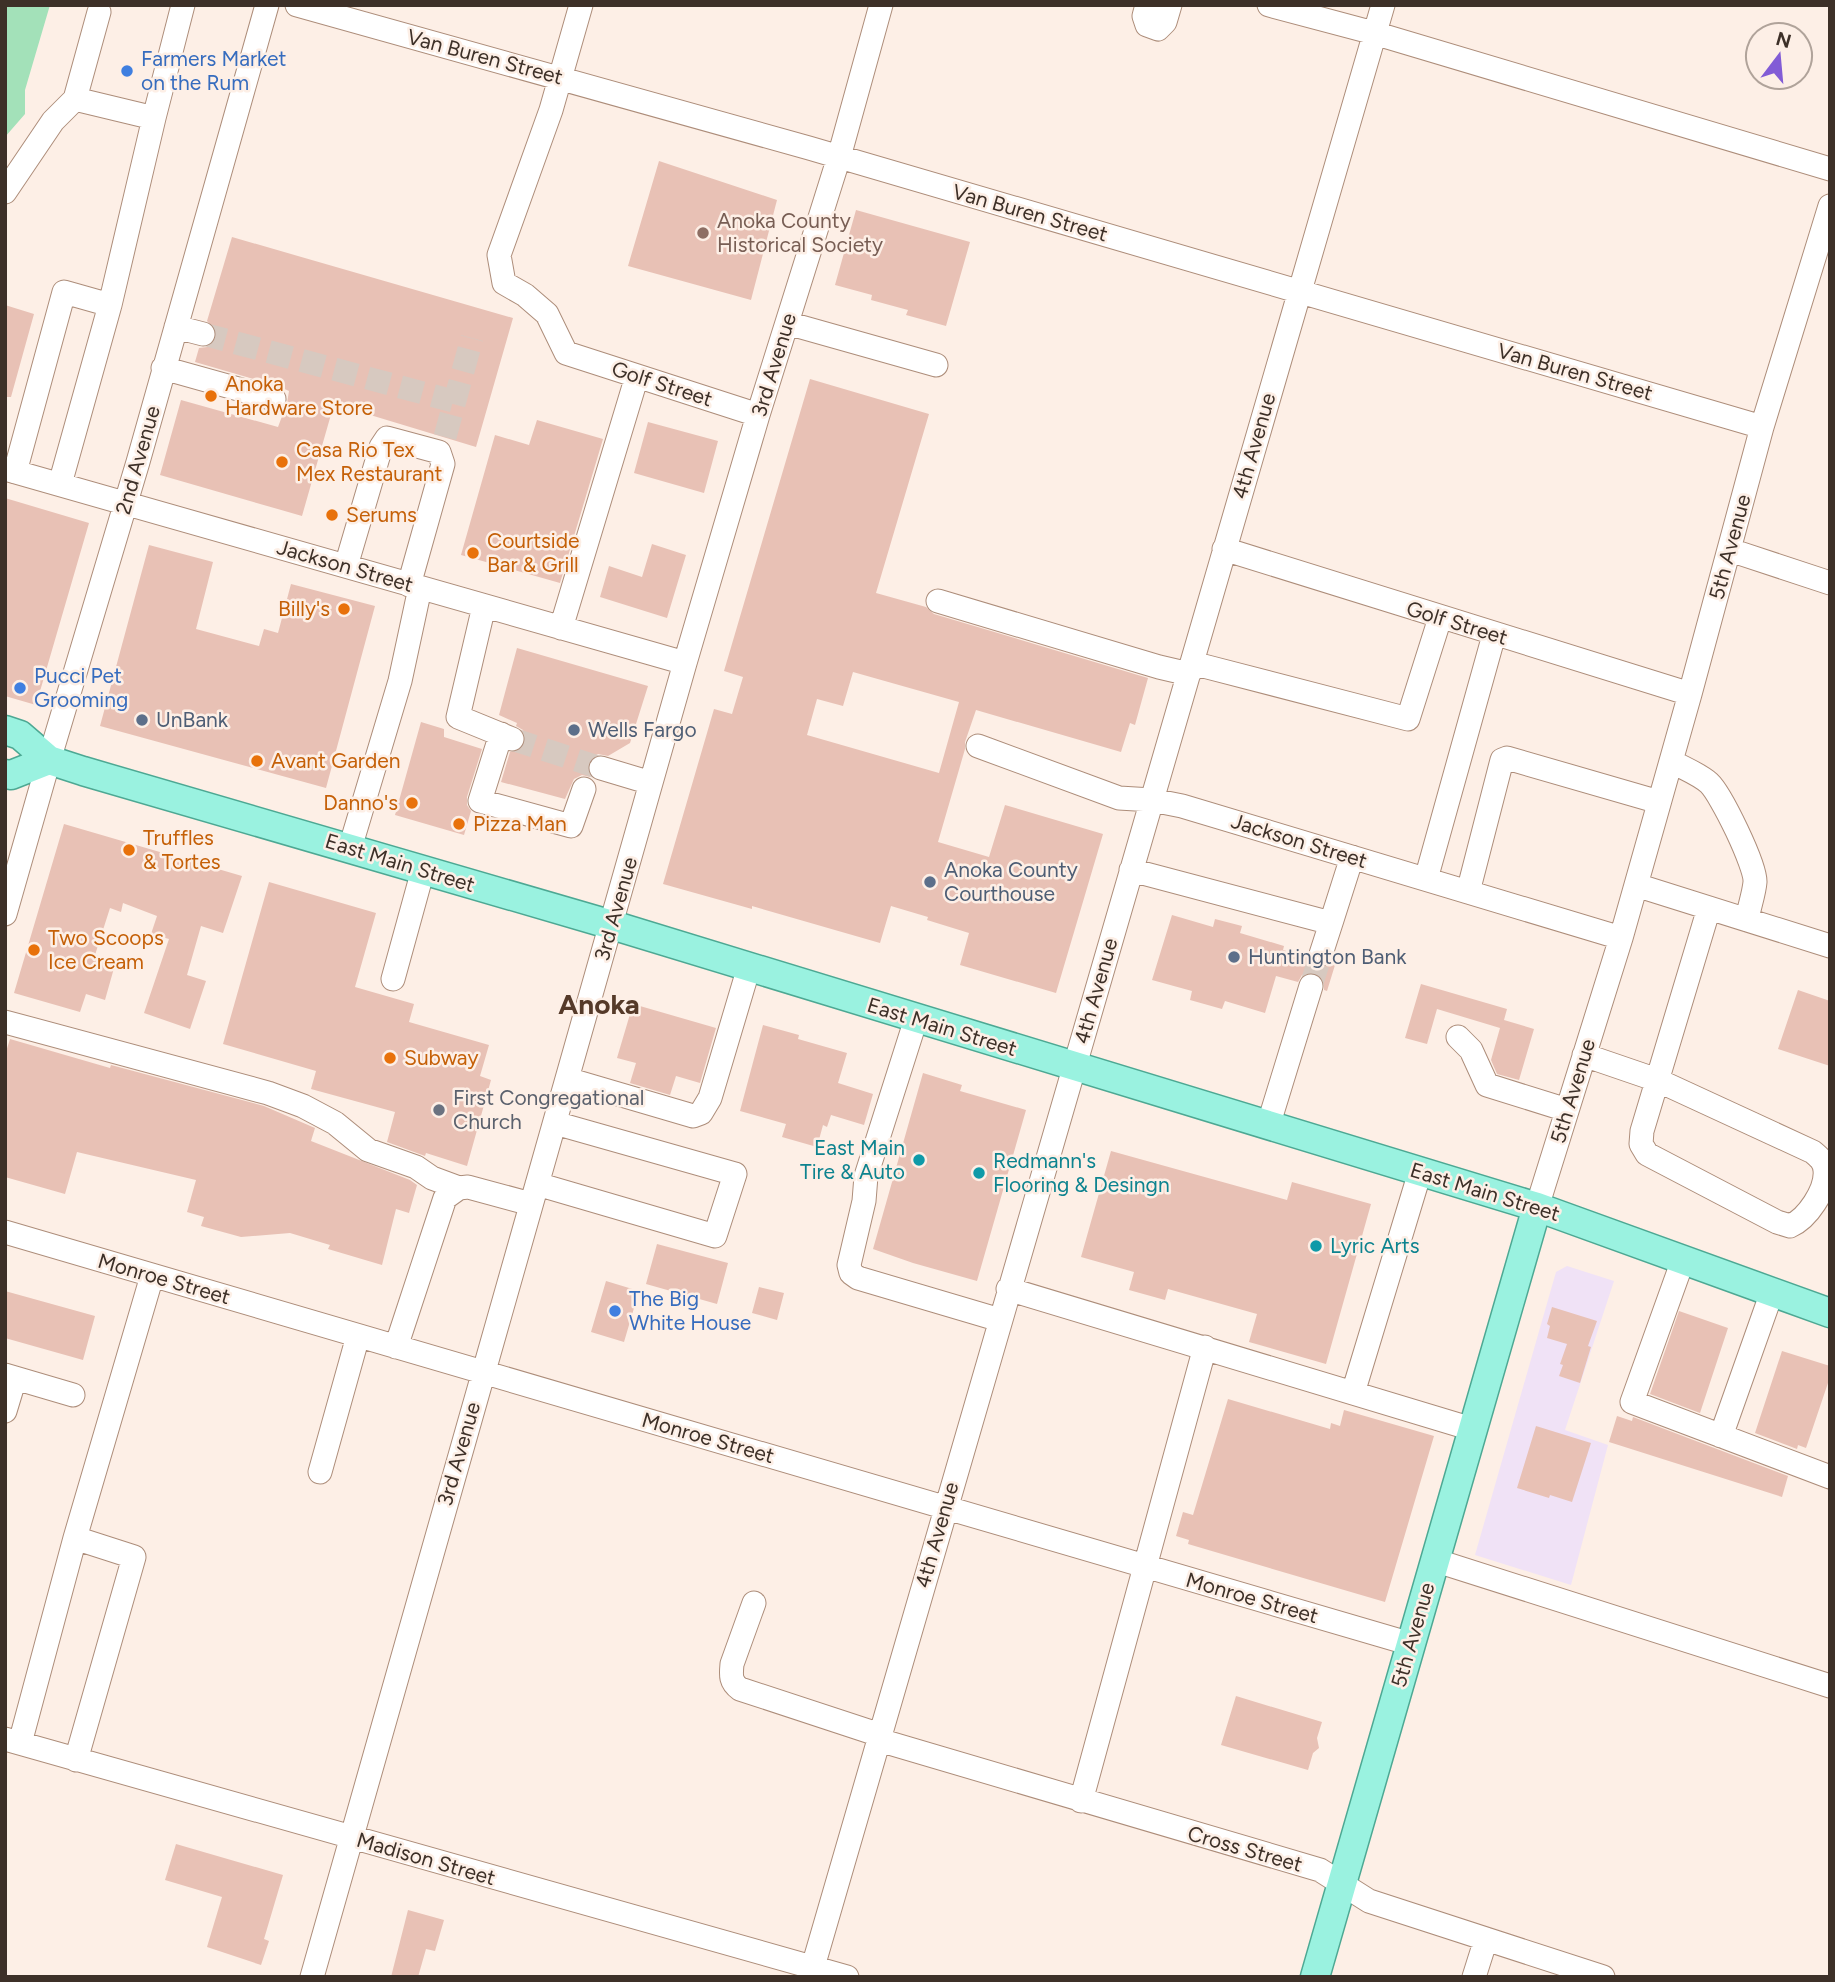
<svg xmlns="http://www.w3.org/2000/svg" width="1835" height="1982" font-family="Figtree,sans-serif">
<style>
.commercial{fill:#f0e2f6}
.green{fill:#a3e1b9}
.building{fill:#e8c1b5;fill-rule:evenodd}
.lines{fill:none;stroke-linecap:round;stroke-linejoin:round}
.minor-tunnel{stroke:#d7c9c0;stroke-width:23;stroke-dasharray:23 11;stroke-linecap:butt}
.minor-casing{stroke:#ad8d7a;stroke-width:25}
.major-casing{stroke:#4da893;stroke-width:31}
.minor{stroke:#fff;stroke-width:23}
.major{stroke:#9af2e0;stroke-width:28}
.shop-dot{fill:#3f7fe0;stroke:#fdefe6;stroke-width:2.5}
.education-dot{fill:#8d6e63;stroke:#fdefe6;stroke-width:2.5}
.food-dot{fill:#e8710a;stroke:#fdefe6;stroke-width:2.5}
.service-dot{fill:#5c6f8a;stroke:#fdefe6;stroke-width:2.5}
.worship-dot{fill:#6b7280;stroke:#fdefe6;stroke-width:2.5}
.culture-dot{fill:#0f9aa8;stroke:#fdefe6;stroke-width:2.5}
.labels{text-anchor:middle;stroke-width:5;stroke-linejoin:round;paint-order:stroke}
.street-label{font-size:21px;fill:#3d3028;stroke:#fdefe6}
.shop-label{font-size:21px;fill:#366cbe;stroke:#fdefe6;text-anchor:start}
.education-label{font-size:21px;fill:#785e54;stroke:#fdefe6;text-anchor:start}
.food-label{font-size:21px;fill:#c56008;stroke:#fdefe6;text-anchor:start}
.service-label{font-size:21px;fill:#4e5e75;stroke:#fdefe6;text-anchor:start}
.worship-label{font-size:21px;fill:#5b616d;stroke:#fdefe6;text-anchor:start}
.culture-label{font-size:21px;fill:#0d838f;stroke:#fdefe6;text-anchor:start}
.district-label{font-size:28px;font-weight:bold;fill:#553a29;stroke:#fdefe6}
</style>
<rect width="100%" height="100%" fill="#fdefe6"/>
<path class="commercial" d="M1567 1266 1614 1281 1565 1430 1608 1445 1571 1585 1475 1555 1556 1272Z"/>
<path class="green" d="M5 5H50L25 90V114L5 137Z"/>
<path class="building" d="M659 161 777 200 751 300 628 266Z
M856 210 970 242 946 326 906 315 908 310 871 300 872 295 835 285Z
M232 237 513 318 476 447 334 404 302 516 160 475 181 400 278 427 287 403 289 391 278 386 195 362 199 348 207 347 216 338V330L207 321Z
M5 305 34 314 11 397H5Z
M810 379 929 414 876 593 926 607 934 614 1148 678 1135 725 1130 723 1121 752 976 710 965 742V749L938 842 989 857 1005 805 1103 834 1056 993 960 965 969 933 927 920 928 917 891 906 880 943 752 906V909L663 884 714 709 732 714 743 677 724 671ZM853 672 959 702 939 773 807 735 817 699 843 706Z
M537 420 603 439 560 583 461 555 495 435 529 445Z
M648 422 718 441 704 493 634 473Z
M5 498 89 523 36 705 5 696Z
M652 544 686 555 667 618 600 597 609 566 642 577Z
M149 545 213 562 196 629 259 646 264 629 278 633 291 584 375 606 326 788 100 726Z
M517 648 648 686 630 743 608 756 598 754 592 757 587 765 590 777 582 775 574 779 565 799 501 782 510 752 521 750 526 738 523 730 516 726 517 723 499 715Z
M421 722 444 729V737L482 749 467 797V805L471 811 464 835 395 815Z
M64 824 242 876 223 933 201 926 187 975 206 981 190 1029 144 1013 169 939 151 934 157 916 123 903 121 912 110 908 95 955 116 961 105 1000 86 994 80 1012 14 993Z
M269 882 376 913 355 987 414 1004 409 1022 489 1045 480 1076 491 1080 467 1166 426 1153 425 1156 387 1142 395 1112 311 1089 316 1071 223 1044Z
M1172 915 1213 927 1215 919 1242 926 1240 933 1284 946 1283 950 1307 957 1316 967 1335 965 1327 991 1324 990V982L1321 976 1309 972 1302 975 1298 982 1276 976 1265 1013 1225 1001 1222 1009 1190 1000 1192 991 1152 980Z
M1421 984 1507 1009 1504 1020 1534 1029 1519 1080 1497 1074 1491 1060 1500 1028 1437 1009 1427 1044 1405 1038Z
M1798 990 1830 1001V1066L1778 1049Z
M633 1004 716 1028 700 1083 676 1076 670 1095 630 1083 636 1063 617 1058Z
M763 1025 799 1035 798 1039 847 1053 838 1083 873 1094 864 1125 831 1115 827 1127 823 1125 817 1147 782 1137 786 1124 740 1111Z
M10 1039 110 1068 111 1065 264 1106 315 1128 311 1141 410 1180 417 1185 409 1213 396 1209 382 1265 328 1249 330 1245 290 1233 241 1237 201 1226 204 1217 187 1212 196 1180 77 1152 65 1194 5 1177V1055Z
M923 1073 962 1085 960 1091 1026 1110 977 1281 913 1263 873 1249Z
M1111 1151 1287 1200 1292 1182 1371 1204 1326 1364 1249 1342 1257 1314 1168 1289 1165 1300 1129 1290 1134 1272 1081 1257Z
M657 1244 728 1263 717 1304 646 1284Z
M606 1281 639 1291 624 1342 591 1332Z
M759 1287 784 1293 777 1320 752 1313Z
M5 1291 95 1316 83 1360 5 1338Z
M1552 1307 1597 1321 1588 1346 1591 1347 1580 1383 1559 1376 1563 1365 1560 1364 1567 1344 1547 1338 1550 1326 1547 1324Z
M1679 1311 1728 1328 1700 1413 1650 1394Z
M1782 1351 1830 1366V1377L1806 1448 1798 1445 1797 1449 1755 1433Z
M1228 1399 1330 1429 1331 1423 1340 1426 1344 1410 1434 1436 1385 1602 1188 1544 1189 1540 1176 1536 1183 1512 1193 1515Z
M1617 1416 1632 1421 1633 1417 1788 1476 1782 1497 1609 1442Z
M1536 1426 1591 1443 1572 1502 1550 1495 1549 1498 1517 1488Z
M1236 1696 1322 1722 1317 1738 1319 1748 1313 1753 1308 1770 1221 1745Z
M176 1844 283 1875 264 1939 269 1941 261 1965 207 1947 222 1897 165 1880Z
M408 1910 444 1920 435 1951 426 1949 418 1977H391Z"/>
<g class="lines">
<path class="minor-tunnel" d="M203 334 453 401
M445 437 472 338
M512 739 601 768
M1311 986 1321 954"/>
<defs>
<path id="minor" d="M297 5 809 148 1762 427
M581 5 551 110 499 255 504 283 525 295 547 314 566 353 758 415
M1147 5 1144 16 1147 25 1158 29 1165 22 1170 5
M1269 5 1374 33 1830 169
M99 12 75 99 154 118
M5 192 53 121 75 99
M787 323 936 365
M176 327 203 334
M163 368 274 399
M5 469 685 663
M15 472 64 292 110 305 154 118 183 5
M60 484 110 305
M1224 549 1690 694
M1730 550 1830 583
M346 566 381 447 387 438 439 452 443 464 409 585
M938 601 1159 667 1189 674
M484 606 458 717 512 739
M561 628 637 376
M1192 663 1408 719 1440 618
M501 734 480 801 571 826 584 789
M978 746 1119 798 1152 800 1182 806 1621 938
M1671 761C1683 768 1699 774 1709 783 1721 794 1756 866 1755 882 1754 894 1749 907 1747 920
M601 768 651 783
M350 848 400 681 420 588
M1131 870 1331 923 1352 857
M1426 879 1494 635
M1636 885 1830 946
M1468 892 1502 760 1507 758 1659 802
M5 914 49 760 138 462 267 5
M1321 954 1331 923
M393 979 423 870
M916 1019 866 1176 864 1201 849 1265 851 1273 858 1278 1000 1320
M5 1022 268 1093 303 1106 335 1123 368 1150 416 1167 432 1178 459 1188
M1458 1037 1471 1050 1487 1085 1567 1110
M1584 1055 1657 1080 1813 1152C1819 1157 1824 1161 1825 1170 1827 1190 1807 1219 1790 1226L1777 1222 1647 1154 1641 1144 1642 1131 1709 908
M567 1079 693 1116 701 1113 710 1098 749 967
M1268 1126 1311 986
M537 1184 715 1236 735 1174 555 1123
M1537 1207 1621 938 1690 694 1762 427 1830 206
M5 1232 1411 1644
M1683 1260 1632 1402 1830 1477
M1008 1289 1472 1429
M396 1347 445 1198 459 1188 468 1187 531 1204
M5 1375 73 1395
M1353 1393 1420 1172
M5 1411 15 1378
M1721 1436 1772 1292
M320 1472 358 1336
M75 1538 134 1557 76 1760
M1434 1560 1830 1686
M754 1603 732 1664C731 1675 730 1682 740 1689L880 1735
M5 1739 847 1977
M879 1740 1320 1870 1369 1901 1603 1977
M20 1743 75 1538 152 1276
M1081 1801 1205 1347
M312 1977 685 663 758 415 839 157 881 5
M810 1977 1383 5
M1474 1977 1486 1939"/>
<path id="major" d="M5 730 20 735 49 760 83 771 612 925 1537 1207 1830 1313
M5 774 11 775 49 760
M1315 1977 1537 1207"/>
</defs>
<use href="#minor" class="minor-casing"/>
<use href="#major" class="major-casing"/>
<use href="#minor" class="minor"/>
<use href="#major" class="major"/>
</g>
<g class="shop-dot">
<circle cx="127" cy="71" r="7"/>
<circle cx="20" cy="688" r="7"/>
<circle cx="615" cy="1311" r="7"/>
</g>
<circle class="education-dot" cx="703" cy="233" r="7"/>
<g class="food-dot">
<circle cx="211" cy="396" r="7"/>
<circle cx="282" cy="462" r="7"/>
<circle cx="332" cy="515" r="7"/>
<circle cx="473" cy="553" r="7"/>
<circle cx="344" cy="609" r="7"/>
<circle cx="257" cy="761" r="7"/>
<circle cx="412" cy="803" r="7"/>
<circle cx="459" cy="824" r="7"/>
<circle cx="129" cy="850" r="7"/>
<circle cx="34" cy="950" r="7"/>
<circle cx="390" cy="1058" r="7"/>
</g>
<g class="service-dot">
<circle cx="142" cy="720" r="7"/>
<circle cx="574" cy="730" r="7"/>
<circle cx="930" cy="882" r="7"/>
<circle cx="1234" cy="957" r="7"/>
</g>
<circle class="worship-dot" cx="439" cy="1110" r="7"/>
<g class="culture-dot">
<circle cx="919" cy="1160" r="7"/>
<circle cx="979" cy="1173" r="7"/>
<circle cx="1316" cy="1246" r="7"/>
</g>
<g class="labels">
<g class="street-label">
<text transform="translate(485 57) rotate(15)" y="7">Van Buren Street</text>
<text transform="translate(1030 213) rotate(16)" y="7">Van Buren Street</text>
<text transform="translate(774 365) rotate(-73)" y="7">3rd Avenue</text>
<text transform="translate(1575 372) rotate(16)" y="7">Van Buren Street</text>
<text transform="translate(662 384) rotate(18)" y="7">Golf Street</text>
<text transform="translate(1254 446) rotate(-74)" y="7">4th Avenue</text>
<text transform="translate(138 460) rotate(-74)" y="7">2nd Avenue</text>
<text transform="translate(1730 547) rotate(-75)" y="7">5th Avenue</text>
<text transform="translate(345 566) rotate(16)" y="7">Jackson Street</text>
<text transform="translate(1457 623) rotate(17)" y="7">Golf Street</text>
<text transform="translate(1299 841) rotate(17)" y="7">Jackson Street</text>
<text transform="translate(400 863) rotate(17)" y="7">East Main Street</text>
<text transform="translate(616 909) rotate(-74)" y="7">3rd Avenue</text>
<text transform="translate(1096 991) rotate(-74)" y="7">4th Avenue</text>
<text transform="translate(942 1027) rotate(17)" y="7">East Main Street</text>
<text transform="translate(1573 1091) rotate(-73)" y="7">5th Avenue</text>
<text transform="translate(1485 1192) rotate(17)" y="7">East Main Street</text>
<text transform="translate(164 1279) rotate(16)" y="7">Monroe Street</text>
<text transform="translate(708 1438) rotate(16)" y="7">Monroe Street</text>
<text transform="translate(459 1454) rotate(-74)" y="7">3rd Avenue</text>
<text transform="translate(937 1535) rotate(-74)" y="7">4th Avenue</text>
<text transform="translate(1252 1598) rotate(16)" y="7">Monroe Street</text>
<text transform="translate(1413 1635) rotate(-74)" y="7">5th Avenue</text>
<text transform="translate(1245 1849) rotate(16)" y="7">Cross Street</text>
<text transform="translate(426 1859) rotate(16)" y="7">Madison Street</text>
</g>
<g class="shop-label">
<text x="141" y="66">Farmers Market<tspan x="141" dy="24">on the Rum</tspan></text>
<text x="34" y="683">Pucci Pet<tspan x="34" dy="24">Grooming</tspan></text>
<text x="629" y="1306">The Big<tspan x="629" dy="24">White House</tspan></text>
</g>
<g class="education-label">
<text x="717" y="228">Anoka County<tspan x="717" dy="24">Historical Society</tspan></text>
</g>
<g class="food-label">
<text x="225" y="391">Anoka<tspan x="225" dy="24">Hardware Store</tspan></text>
<text x="296" y="457">Casa Rio Tex<tspan x="296" dy="24">Mex Restaurant</tspan></text>
<text x="346" y="522">Serums</text>
<text x="487" y="548">Courtside<tspan x="487" dy="24">Bar &amp; Grill</tspan></text>
<text x="330" y="616" text-anchor="end">Billy's</text>
<text x="271" y="768">Avant Garden</text>
<text x="398" y="810" text-anchor="end">Danno's</text>
<text x="473" y="831">Pizza Man</text>
<text x="143" y="845">Truffles<tspan x="143" dy="24">&amp; Tortes</tspan></text>
<text x="48" y="945">Two Scoops<tspan x="48" dy="24">Ice Cream</tspan></text>
<text x="404" y="1065">Subway</text>
</g>
<g class="service-label">
<text x="156" y="727">UnBank</text>
<text x="588" y="737">Wells Fargo</text>
<text x="944" y="877">Anoka County<tspan x="944" dy="24">Courthouse</tspan></text>
<text x="1248" y="964">Huntington Bank</text>
</g>
<g class="worship-label">
<text x="453" y="1105">First Congregational<tspan x="453" dy="24">Church</tspan></text>
</g>
<g class="culture-label">
<text x="905" y="1155" text-anchor="end">East Main<tspan x="905" dy="24">Tire &amp; Auto</tspan></text>
<text x="993" y="1168">Redmann's<tspan x="993" dy="24">Flooring &amp; Desingn</tspan></text>
<text x="1330" y="1253">Lyric Arts</text>
</g>
<g class="district-label">
<text x="599" y="1014">Anoka</text>
</g>
</g>
<rect width="1835" height="1982" fill="none" stroke="#3d3028" stroke-width="14"/>
<g transform="translate(1779 56) rotate(16)"><circle r="33" fill="#fdefe6" stroke="#b0a39a" stroke-width="2"/>
<path d="M0-5L12 26L0 18L-12 26Z" fill="#825cd6"/>
<text y="-10" font-size="19" font-weight="bold" text-anchor="middle" fill="#3d3028">N</text>
</g>
</svg>
